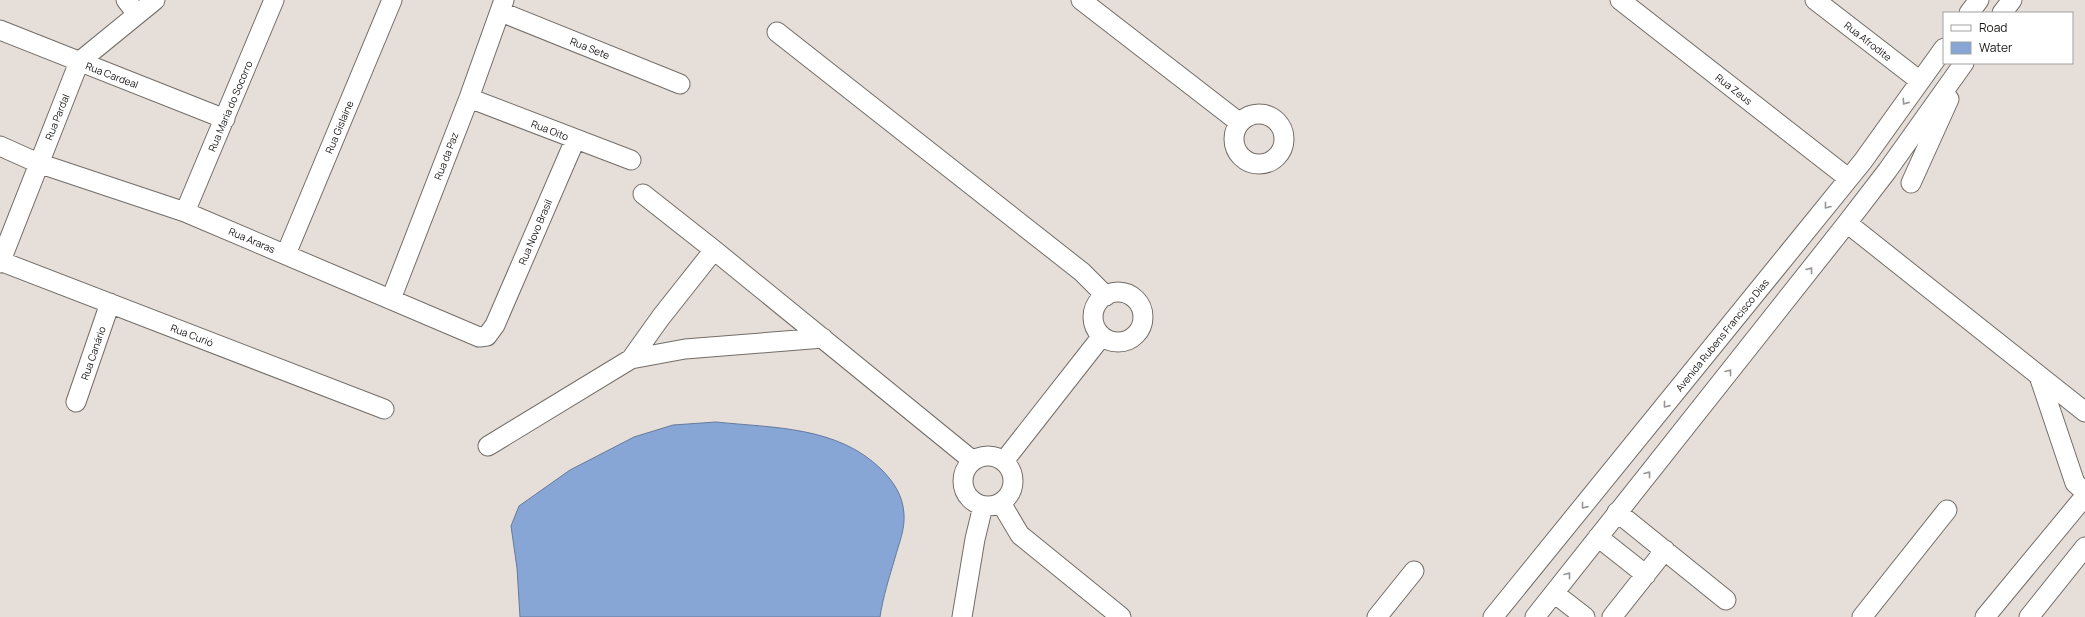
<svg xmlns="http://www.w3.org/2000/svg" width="2085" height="617" font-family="Manrope,sans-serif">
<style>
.water{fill:#87a6d6;stroke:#657a9c}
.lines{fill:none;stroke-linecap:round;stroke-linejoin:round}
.minor-casing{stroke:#736d68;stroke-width:21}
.minor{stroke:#fff;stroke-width:19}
.oneway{stroke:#979595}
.labels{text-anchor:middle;stroke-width:4;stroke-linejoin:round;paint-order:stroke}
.street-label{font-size:10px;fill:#171413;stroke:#fff}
</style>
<rect width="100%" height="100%" fill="#e5ded9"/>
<path class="water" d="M716 422C773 428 837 426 881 469 894 482 903 496 904 514 905 530 899 543 895 558 889 578 883 597 880 617H520L517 568 511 526 519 506 570 470 634 437 673 425Z"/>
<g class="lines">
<defs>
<path id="minor" d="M126 0 137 14
M1081 0 1240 123
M1620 0 1848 178
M1815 0 1920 81
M501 12 680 84
M1969 13 1979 0
M2002 13 2012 0
M0 30 225 119
M777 32 1082 272 1106 296
M469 98 631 160
M1234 139a25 25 0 1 1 50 0a25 25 0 1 1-50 0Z
M0 146 38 163 185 212 479 337 487 336 495 325 575 140
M1911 183 1949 99
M643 194 714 250 973 461
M185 212 274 0
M1847 223 2085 412
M286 254 392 0
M0 261 384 409
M0 263 79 62 155 0
M1093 317a25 25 0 1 1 50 0a25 25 0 1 1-50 0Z
M391 299 469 98 504 0
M631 359 661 317 714 250
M2039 376 2075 483 2085 492
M76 402 110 303
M488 446 631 359 685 349 823 338
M963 481a25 25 0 1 1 50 0a25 25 0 1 1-50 0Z
M1004 461 1102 336
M1001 503 1020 535 1121 617
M1617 512 1726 600
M1598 537 1646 575
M1554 593 1585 617
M962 617 975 539 983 506
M1377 617 1414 571
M1493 617 1863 161 1944 48
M1535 617 1847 223 1887 171 1964 63
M1612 617 1665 550
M1862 617 1947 510
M1985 617 2085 496
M2029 617 2085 547"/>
</defs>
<use href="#minor" class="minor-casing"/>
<use href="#minor" class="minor"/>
</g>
<defs><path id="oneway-chevron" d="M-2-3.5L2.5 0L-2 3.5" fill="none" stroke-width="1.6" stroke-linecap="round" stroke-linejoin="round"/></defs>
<g class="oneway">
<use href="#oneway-chevron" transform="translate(1905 102) rotate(125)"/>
<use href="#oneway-chevron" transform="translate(1827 206) rotate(128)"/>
<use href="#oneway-chevron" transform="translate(1810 270) rotate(-52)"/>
<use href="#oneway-chevron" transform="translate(1729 372) rotate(-52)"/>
<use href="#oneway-chevron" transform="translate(1666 405) rotate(129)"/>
<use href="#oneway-chevron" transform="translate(1648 474) rotate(-52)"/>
<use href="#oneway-chevron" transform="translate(1584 506) rotate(129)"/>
<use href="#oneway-chevron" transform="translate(1568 575) rotate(-52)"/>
</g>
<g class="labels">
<g class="street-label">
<text transform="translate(1868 41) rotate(38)" y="4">Rua Afrodite</text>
<text transform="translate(590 48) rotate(22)" y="4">Rua Sete</text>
<text transform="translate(112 75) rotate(21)" y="4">Rua Cardeal</text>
<text transform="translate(1734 89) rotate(38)" y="4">Rua Zeus</text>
<text transform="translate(230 106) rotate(-67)" y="4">Rua Maria do Socorro</text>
<text transform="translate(57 117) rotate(-68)" y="4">Rua Pardal</text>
<text transform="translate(339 127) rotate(-67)" y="4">Rua Gislaine</text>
<text transform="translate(550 130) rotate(21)" y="4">Rua Oito</text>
<text transform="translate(446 156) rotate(-69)" y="4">Rua da Paz</text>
<text transform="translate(535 232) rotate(-67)" y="4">Rua Novo Brasil</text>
<text transform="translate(252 240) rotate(23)" y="4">Rua Araras</text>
<text transform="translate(192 335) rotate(21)" y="4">Rua Curió</text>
<text transform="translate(1722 335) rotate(-51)" y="4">Avenida Rubens Francisco Dias</text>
<text transform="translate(93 353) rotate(-71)" y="4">Rua Canário</text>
</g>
</g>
<rect x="1943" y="12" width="130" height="52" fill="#ffffff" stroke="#a2a1a1"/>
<rect x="1951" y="25" width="20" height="6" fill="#ffffff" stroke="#a2a1a1"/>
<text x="1979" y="32" font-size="12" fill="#171413">Road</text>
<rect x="1951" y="42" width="20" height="12" fill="#87a6d6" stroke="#a2a1a1"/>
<text x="1979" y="52" font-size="12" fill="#171413">Water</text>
</svg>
